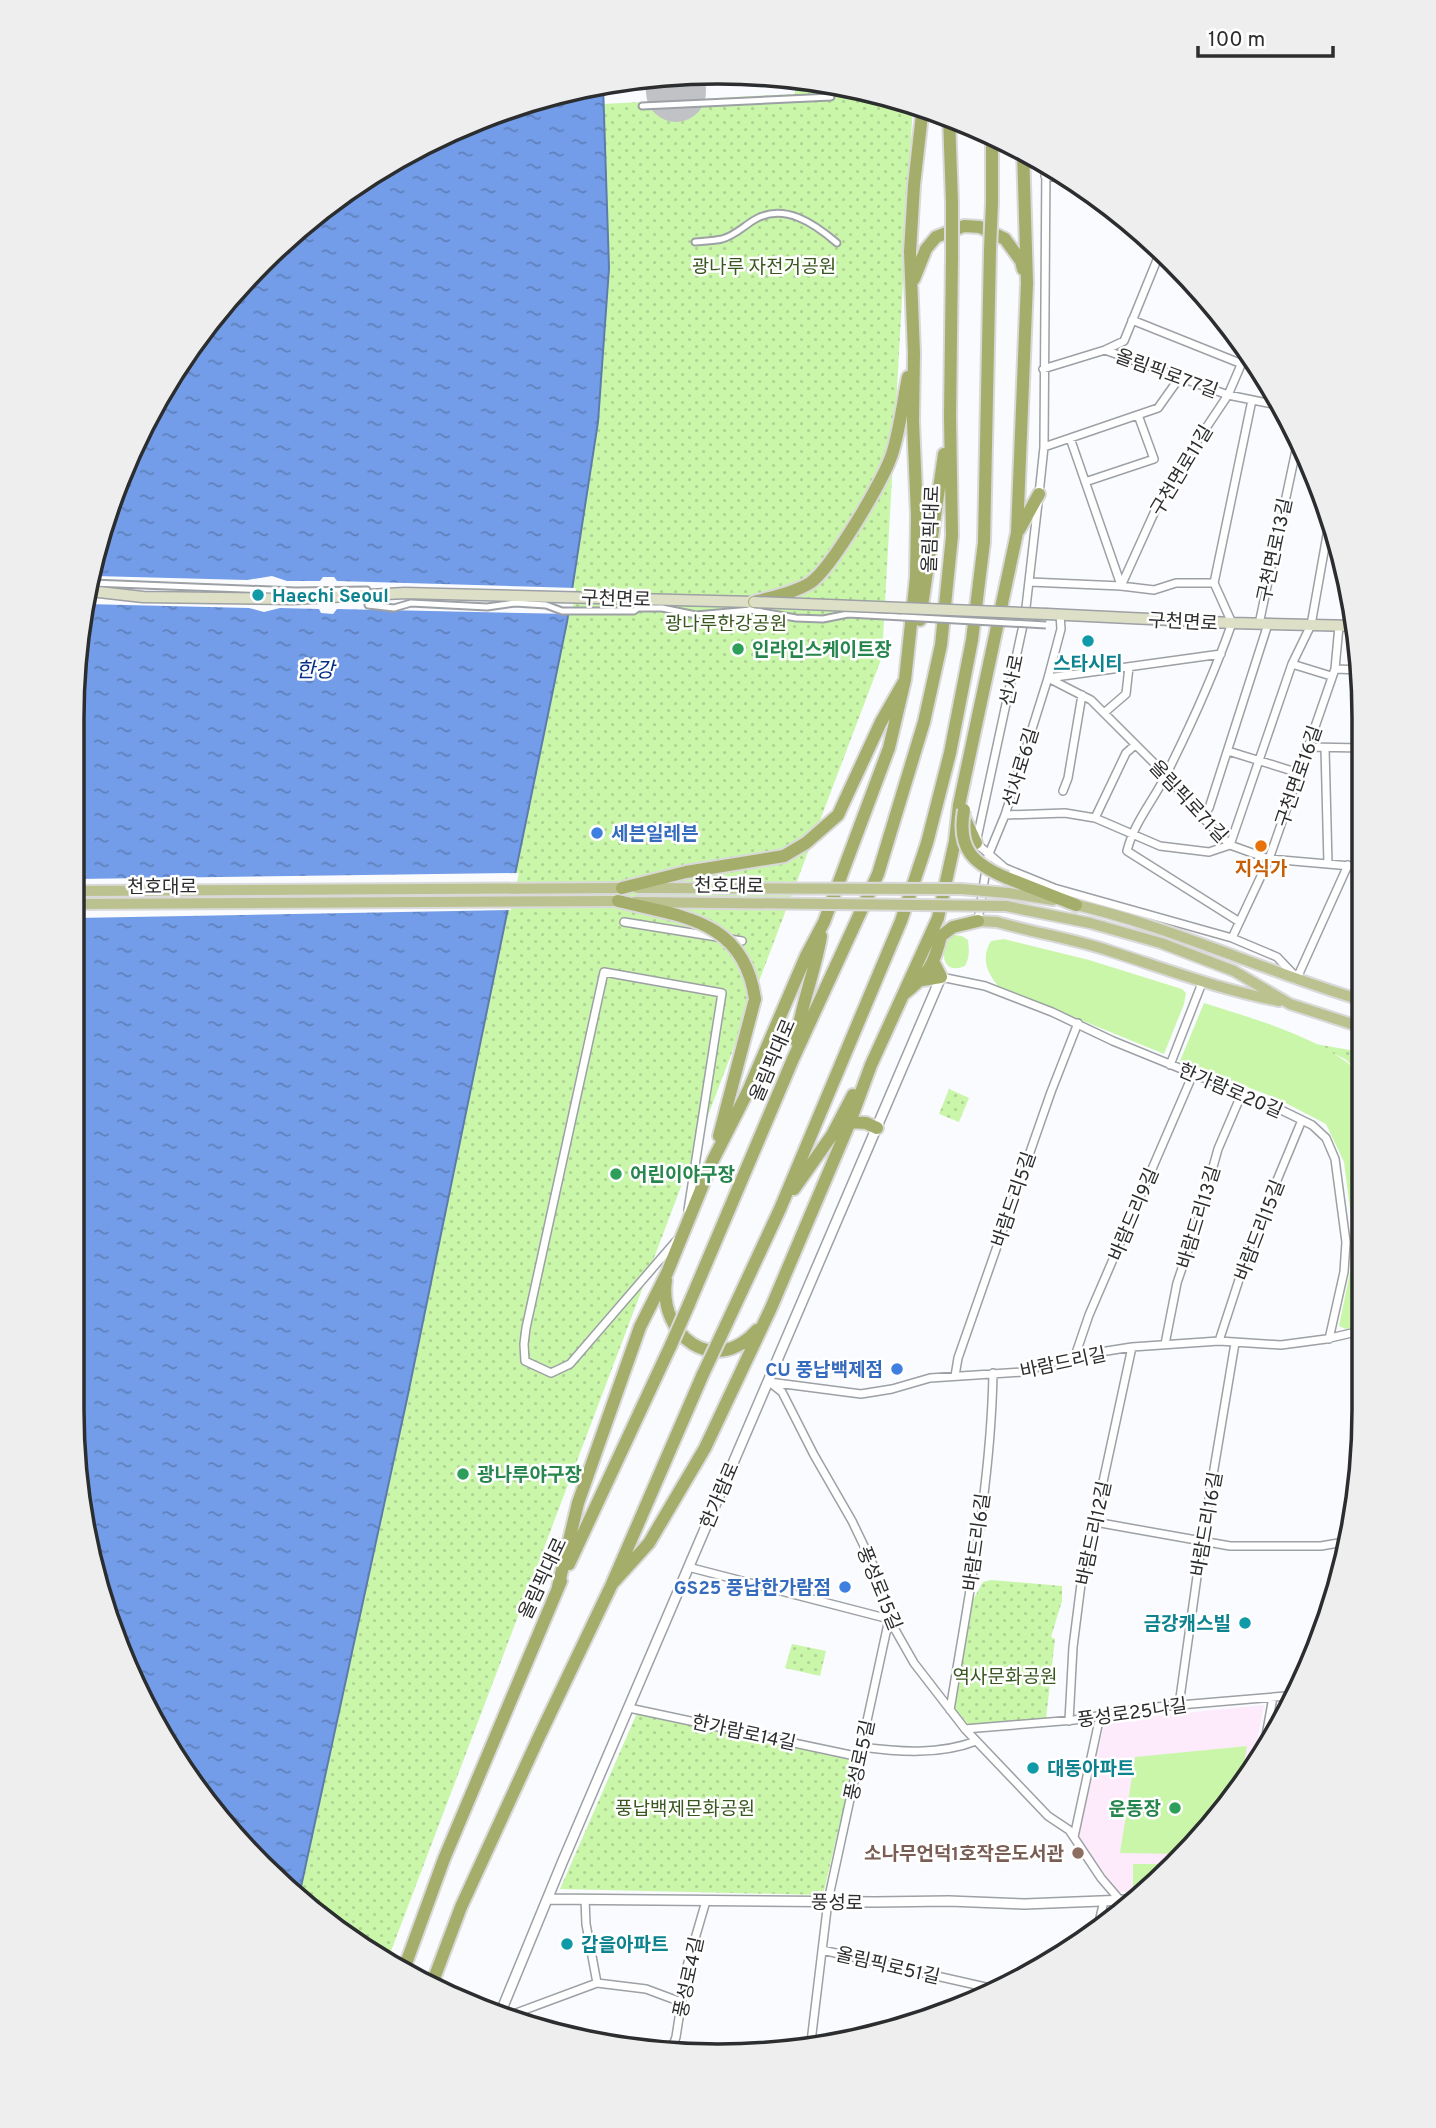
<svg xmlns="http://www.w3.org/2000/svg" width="1436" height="2128" font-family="Overpass,'Noto Sans KR',sans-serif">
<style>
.education{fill:#fdebfc}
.grass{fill:#caf6aa}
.park{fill:url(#park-dots)}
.water{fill:url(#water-ripples);stroke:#5e7bb0;stroke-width:2}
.pier{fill:#f9fbff}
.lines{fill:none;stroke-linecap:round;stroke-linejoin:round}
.runway{stroke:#c0c2c5;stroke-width:60}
.pedestrian-casing{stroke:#9da0a4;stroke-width:9}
.minor-casing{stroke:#9da0a4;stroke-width:10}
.tertiary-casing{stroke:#9da0a4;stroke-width:12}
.secondary-casing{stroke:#9da0a4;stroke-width:13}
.primary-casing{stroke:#d9d9d9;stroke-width:14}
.trunk-casing{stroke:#d9d9d9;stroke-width:16}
.pedestrian{stroke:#fff;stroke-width:5}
.minor{stroke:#fff;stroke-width:7}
.tertiary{stroke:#fff;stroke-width:9}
.secondary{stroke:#dde0c7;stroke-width:10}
.primary{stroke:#bbc28f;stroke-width:10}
.trunk{stroke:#a4ae6a;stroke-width:12}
.pedestrian-bridge-casing{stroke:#9da0a4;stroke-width:9;stroke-linecap:butt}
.secondary-bridge-casing{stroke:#9da0a4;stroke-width:13;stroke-linecap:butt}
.primary-bridge-casing{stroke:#d9d9d9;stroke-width:14;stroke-linecap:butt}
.trunk-bridge-casing{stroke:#d9d9d9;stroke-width:16;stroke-linecap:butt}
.pedestrian-bridge{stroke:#fff;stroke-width:5}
.secondary-bridge{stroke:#dde0c7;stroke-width:10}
.primary-bridge{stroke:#bbc28f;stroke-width:10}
.trunk-bridge{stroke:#a4ae6a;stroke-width:12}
.culture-dot{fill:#0f9aa8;stroke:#fff;stroke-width:2.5}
.leisure-dot{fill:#2e9e5b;stroke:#fff;stroke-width:2.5}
.shop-dot{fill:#3f7fe0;stroke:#fff;stroke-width:2.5}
.food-dot{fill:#e8710a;stroke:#fff;stroke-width:2.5}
.education-dot{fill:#8d6e63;stroke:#fff;stroke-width:2.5}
.labels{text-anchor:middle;stroke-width:5;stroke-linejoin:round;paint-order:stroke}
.park-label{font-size:19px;fill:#39571f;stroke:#fff}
.street-label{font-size:19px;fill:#2c2d2e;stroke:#fff}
.culture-label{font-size:19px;font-weight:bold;fill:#0d838f;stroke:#fff;text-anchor:start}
.leisure-label{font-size:19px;font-weight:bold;fill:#27864d;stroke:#fff;text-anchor:start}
.shop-label{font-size:19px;font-weight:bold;fill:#366cbe;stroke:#fff;text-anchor:end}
.food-label{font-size:19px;font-weight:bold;fill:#c56008;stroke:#fff}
.education-label{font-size:19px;font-weight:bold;fill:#785e54;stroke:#fff;text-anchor:end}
.water-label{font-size:21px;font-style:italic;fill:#033086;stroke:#fff}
.rim{fill:none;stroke:#2c2d2e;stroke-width:3.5}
</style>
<defs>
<pattern id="park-dots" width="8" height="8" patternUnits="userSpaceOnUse" patternTransform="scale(1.75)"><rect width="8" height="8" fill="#caf6aa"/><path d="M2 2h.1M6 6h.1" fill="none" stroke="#aed393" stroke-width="1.8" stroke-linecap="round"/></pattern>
<pattern id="water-ripples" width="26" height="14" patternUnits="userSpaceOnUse" patternTransform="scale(1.75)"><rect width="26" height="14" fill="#739de8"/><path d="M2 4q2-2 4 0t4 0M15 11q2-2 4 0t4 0" fill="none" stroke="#5f80bc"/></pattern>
</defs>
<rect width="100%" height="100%" fill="#f9fbff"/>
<path class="education" d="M1264 1705 1253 1762 1204 1836 1136 1892H1118L1078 1838 1105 1721Z"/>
<path class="grass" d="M954 935 962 936 968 940C969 950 970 957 965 966 942 975 941 954 947 938Z
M1004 939 1089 960 1182 989 1186 993 1184 1004 1164 1054 998 986C986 971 981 958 991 941Z
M1204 1003C1254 1019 1322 1037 1361 1074L1360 1325 1346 1329 1339 1326 1355 1248 1344 1162 1326 1124 1276 1098 1180 1061Z
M1247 1746 1241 1781 1204 1836 1182 1854 1120 1853 1135 1757Z
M1133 1864H1171L1138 1890H1133Z"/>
<path class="park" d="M795 77 913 103 882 657 388 1959 324 1922 299 1896 407 1399 567 622 598 422 609 268 603 104 795 94Z
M1310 1043 1361 1052V1074L1345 1059Z
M949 1089 969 1098 959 1122 939 1114Z
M991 1580 1062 1586V1601L1051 1637 1055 1639 1046 1719 969 1725 954 1708 970 1605 983 1582Z
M792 1644 826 1651 820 1676 785 1668Z
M637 1713 855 1759 823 1895 560 1889Z"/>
<path class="water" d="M603 85 609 268 598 422 567 622 407 1399 299 1896 181 1769 106 1617 72 1410 77 633 138 433 232 292 325 205 433 138 551 94Z"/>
<path class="pier" d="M95 576 247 580 272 576 287 581H320L323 577H334L337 581 576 588 572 614 337 609 333 614 321 613 319 609 280 608 264 612 249 608 86 604Z
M519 873 511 910 75 918 76 879Z"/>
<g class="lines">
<path class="runway" d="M675 73 676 92"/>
<defs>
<path id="pedestrian" d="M642 106 831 97
M695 242C704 241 713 241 722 239 734 236 744 226 754 220 784 202 815 224 837 243
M92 583 296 591 367 590
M368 605 394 608 411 603 487 607 515 603 546 605 562 611H634L638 608H662L696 615 751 610 796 618 823 619 848 614 903 617"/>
<path id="minor" d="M1046 161 1044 447 1039 494 1025 616 976 843 1005 868 1054 888 1232 938 1277 957 1297 978 1348 865
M1045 176 1070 179
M1045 176 1054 168
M1132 320 1242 364
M1105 350 1228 395 1282 406
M1043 369 1105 350 1124 341 1161 250
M1070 438 1121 585
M1044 447 1158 408 1180 377
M1085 482 1154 459 1138 415
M1030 582 1121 586 1154 590 1176 583H1214L1232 623C1214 674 1191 725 1167 773 1154 800 1134 822 1127 851L1238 921
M1214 583 1252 400
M1121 586 1164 491 1228 395 1247 351
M1259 624 1299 436
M1292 664 1331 676
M1335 669 1362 670
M1048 678 1091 700 1166 775 1201 816 1230 845 1269 859 1362 867
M1048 678 1221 654
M1104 713 1126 694 1129 667
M1308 747 1363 748
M1325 748 1328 864
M1228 751 1299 773
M1063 791 1068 778 1082 695
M1005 815 1065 813 1095 818 1160 846 1209 852 1230 845 1292 664 1311 625 1330 518
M1201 816 1209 808 1268 624
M1095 818 1126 753 1135 745
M978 921 988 856 1005 815 1048 678 1061 629 1060 614
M624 922 742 941
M1232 938 1269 859 1308 747 1335 669 1339 626
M941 977 985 986 1052 1012 1113 1041 1275 1107 1312 1125 1326 1138 1335 1159 1346 1242 1344 1272 1329 1339
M1170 1065 1202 983
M676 1241 570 1364 551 1373 525 1361 524 1344 526 1328 604 972 722 993 688 1210
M1219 1341 1251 1243 1302 1120
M1165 1344 1177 1283 1197 1224 1218 1149 1242 1093
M1075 1356 1089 1315 1193 1074
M955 1376 958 1358 1051 1092 1078 1023
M768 1381 782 1392 814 1455 852 1521 877 1573 889 1619 914 1663 965 1729 1048 1816 1069 1830 1101 1878 1119 1899
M769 1382 861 1394 892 1389 930 1378 1022 1372 1075 1356 1132 1347 1219 1341 1281 1345 1326 1339 1360 1331
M1095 1522 1230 1546H1321L1344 1542
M688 1567 889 1619 828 1901 811 2042
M1179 1705 1202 1541 1235 1343
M629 1708 860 1757
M950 1710C968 1599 991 1486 993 1373
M1069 1721 1073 1647 1081 1584 1132 1347
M965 1729 1074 1720 1144 1708 1298 1695
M861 1747C899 1752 940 1755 976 1741
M1264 1747 1273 1697
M1074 1837 1100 1716
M585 1899 586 1924 597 1983
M1099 1922 1104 1901
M822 1950 994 1989
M508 2016 597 1983 646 1989 681 2002
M670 2054 676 2037 687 1966 706 1901"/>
<path id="tertiary" d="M548 1899 875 1902 949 1901 1025 1904 1126 1900
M500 2014 562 1863 941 977"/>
<path id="secondary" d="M90 591 143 597 293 599 405 593 754 602
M1047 614 1232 623 1355 626"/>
<path id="primary" d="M75 891 622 888
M1008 893 1053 900
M1068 903C1169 925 1263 971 1361 1000
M75 904 618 901
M1006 906 1090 923 1161 943 1234 971 1290 1004 1361 1027
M978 921 997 922C1035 933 1075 939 1113 952 1169 970 1221 990 1279 1001"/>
<path id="trunk" d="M949 117 952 203
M992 202V136
M914 279 926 249 936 237 964 226 980 227 1005 239 1021 261 1023 269
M1019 530 1039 494
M754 602C772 597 794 593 810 583 831 569 886 477 893 451 900 427 903 402 908 377
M920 620 944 454
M881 722 905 680 916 577 917 515 913 421 914 353 910 252 914 185 923 106
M963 815 976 843
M1007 878 1076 905
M922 980 941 977 934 963
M904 994C928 975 934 965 941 936L953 927 978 921
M796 1041C801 1005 815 972 821 936
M850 1122 866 1123 877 1128
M719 1136 755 999
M794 1189 832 1135 853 1095
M666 1280C658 1336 715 1378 757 1330
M689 1304 793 1059 878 874 924 722 941 645 952 536 950 416 952 257
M726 1325 780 1209 901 921 927 843 950 753 972 640 984 542 990 250
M569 1564 671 1345
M612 1584 649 1543 705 1448 771 1308 850 1122 871 1065 938 918 955 841 959 805 1017 533 1027 283 1023 150
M558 1587 578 1503 640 1327 667 1273 713 1160 748 1091 806 956 824 922 889 748 905 680
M404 1969 444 1859 561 1581
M432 1984 461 1907 538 1739 612 1584 703 1374"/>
</defs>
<use href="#pedestrian" class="pedestrian-casing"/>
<use href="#minor" class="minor-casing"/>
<use href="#tertiary" class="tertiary-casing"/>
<use href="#secondary" class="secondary-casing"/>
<use href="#primary" class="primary-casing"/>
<use href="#trunk" class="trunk-casing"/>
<use href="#pedestrian" class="pedestrian"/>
<use href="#minor" class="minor"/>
<use href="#tertiary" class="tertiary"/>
<use href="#secondary" class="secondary"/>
<use href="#primary" class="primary"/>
<use href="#trunk" class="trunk"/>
<defs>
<path id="pedestrian-bridge" d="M903 617 1046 625"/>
<path id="secondary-bridge" d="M754 602 1047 614"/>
<path id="primary-bridge" d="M637 888 961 889 1008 893
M635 902 1006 906"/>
<path id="trunk-bridge" d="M990 250 992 202
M952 257V203
M964 810C957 849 973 864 1007 878
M622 888 686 872 784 856 806 843 838 815 881 722
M618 901C683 917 744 920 755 999
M671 1345 689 1304
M703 1374 726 1325"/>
</defs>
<use href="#pedestrian-bridge" class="pedestrian-bridge-casing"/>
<use href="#secondary-bridge" class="secondary-bridge-casing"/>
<use href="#primary-bridge" class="primary-bridge-casing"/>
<use href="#trunk-bridge" class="trunk-bridge-casing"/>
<use href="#pedestrian-bridge" class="pedestrian-bridge"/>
<use href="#secondary-bridge" class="secondary-bridge"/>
<use href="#primary-bridge" class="primary-bridge"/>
<use href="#trunk-bridge" class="trunk-bridge"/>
</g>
<g class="culture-dot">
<circle cx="258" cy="595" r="7"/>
<circle cx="1088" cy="641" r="7"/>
<circle cx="1245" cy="1623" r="7"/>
<circle cx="1033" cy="1768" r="7"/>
<circle cx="567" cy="1944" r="7"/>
</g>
<g class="leisure-dot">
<circle cx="738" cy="649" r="7"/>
<circle cx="616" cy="1174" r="7"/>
<circle cx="463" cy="1474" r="7"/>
<circle cx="1175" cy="1808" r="7"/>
</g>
<g class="shop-dot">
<circle cx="597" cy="833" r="7"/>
<circle cx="897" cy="1369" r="7"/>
<circle cx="845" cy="1587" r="7"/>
</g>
<circle class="food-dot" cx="1261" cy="846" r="7"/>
<circle class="education-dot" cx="1078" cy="1853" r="7"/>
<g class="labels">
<g class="park-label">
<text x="764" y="273">광나루 자전거공원</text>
<text x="726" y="630">광나루한강공원</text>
<text x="1005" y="1683">역사문화공원</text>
<text x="685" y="1815">풍납백제문화공원</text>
</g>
<g class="street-label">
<text transform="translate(1167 373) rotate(20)" y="7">올림픽로77길</text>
<text transform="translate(1181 470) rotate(-59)" y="7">구천면로11길</text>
<text transform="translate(930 529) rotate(-88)" y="7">올림픽대로</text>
<text transform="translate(1274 550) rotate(-78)" y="7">구천면로13길</text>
<text transform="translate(616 598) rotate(2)" y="7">구천면로</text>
<text transform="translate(1183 621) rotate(3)" y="7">구천면로</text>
<text transform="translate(1011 680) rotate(-78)" y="7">선사로</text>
<text transform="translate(1020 767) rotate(-73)" y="7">선사로6길</text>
<text transform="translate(1298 776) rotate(-71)" y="7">구천면로16길</text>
<text transform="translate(1189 801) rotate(47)" y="7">올림픽로71길</text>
<text transform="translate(729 885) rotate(1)" y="7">천호대로</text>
<text x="162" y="893">천호대로</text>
<text transform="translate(772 1060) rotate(-67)" y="7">올림픽대로</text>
<text transform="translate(1231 1090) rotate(23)" y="7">한가람로20길</text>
<text transform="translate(1013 1199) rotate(-71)" y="7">바람드리5길</text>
<text transform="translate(1133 1214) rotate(-67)" y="7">바람드리9길</text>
<text transform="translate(1198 1217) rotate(-73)" y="7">바람드리13길</text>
<text transform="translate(1259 1230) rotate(-69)" y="7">바람드리15길</text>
<text transform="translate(1063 1362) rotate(-12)" y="7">바람드리길</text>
<text transform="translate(719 1495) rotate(-67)" y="7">한가람로</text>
<text transform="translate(1206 1524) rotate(-80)" y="7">바람드리16길</text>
<text transform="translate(1093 1533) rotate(-78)" y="7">바람드리12길</text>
<text transform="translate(976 1542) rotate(-82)" y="7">바람드리6길</text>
<text transform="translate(542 1578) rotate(-65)" y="7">올림픽대로</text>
<text transform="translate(880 1588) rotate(68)" y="7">풍성로15길</text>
<text transform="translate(1132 1712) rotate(-8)" y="7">풍성로25나길</text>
<text transform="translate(744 1732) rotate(12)" y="7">한가람로14길</text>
<text transform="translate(859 1760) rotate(-78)" y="7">풍성로5길</text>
<text transform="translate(837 1902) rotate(1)" y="7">풍성로</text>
<text transform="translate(888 1965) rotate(13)" y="7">올림픽로51길</text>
<text transform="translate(688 1977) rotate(-78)" y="7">풍성로4길</text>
</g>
<g class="culture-label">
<text x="272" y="602">Haechi Seoul</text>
<text x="1088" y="670" text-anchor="middle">스타시티</text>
<text x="1231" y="1630" text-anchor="end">금강캐스빌</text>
<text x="1047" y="1775">대동아파트</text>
<text x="581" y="1951">갑을아파트</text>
</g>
<g class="leisure-label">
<text x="752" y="656">인라인스케이트장</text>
<text x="630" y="1181">어린이야구장</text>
<text x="477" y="1481">광나루야구장</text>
<text x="1161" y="1815" text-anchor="end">운동장</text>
</g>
<g class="shop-label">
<text x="611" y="840" text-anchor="start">세븐일레븐</text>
<text x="883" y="1376">CU 풍납백제점</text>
<text x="831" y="1594">GS25 풍납한가람점</text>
</g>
<g class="food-label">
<text x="1261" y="875">지식가</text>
</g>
<g class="education-label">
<text x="1064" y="1860">소나무언덕1호작은도서관</text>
</g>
<g class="water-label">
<text x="315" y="677">한강</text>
</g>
</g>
<path d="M0 0H1436V2128H0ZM718 84H718A634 634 0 0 1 1352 718V1410A634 634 0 0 1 718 2044H718A634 634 0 0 1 84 1410V718A634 634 0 0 1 718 84Z" fill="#eee" fill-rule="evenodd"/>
<path class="rim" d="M718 84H718A634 634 0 0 1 1352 718V1410A634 634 0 0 1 718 2044H718A634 634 0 0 1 84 1410V718A634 634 0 0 1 718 84Z"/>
<path d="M1198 46v10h135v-10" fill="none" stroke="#2c2d2e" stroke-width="3.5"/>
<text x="1208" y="46" font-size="21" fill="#2c2d2e" stroke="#ffffff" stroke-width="5" paint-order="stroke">100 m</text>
</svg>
